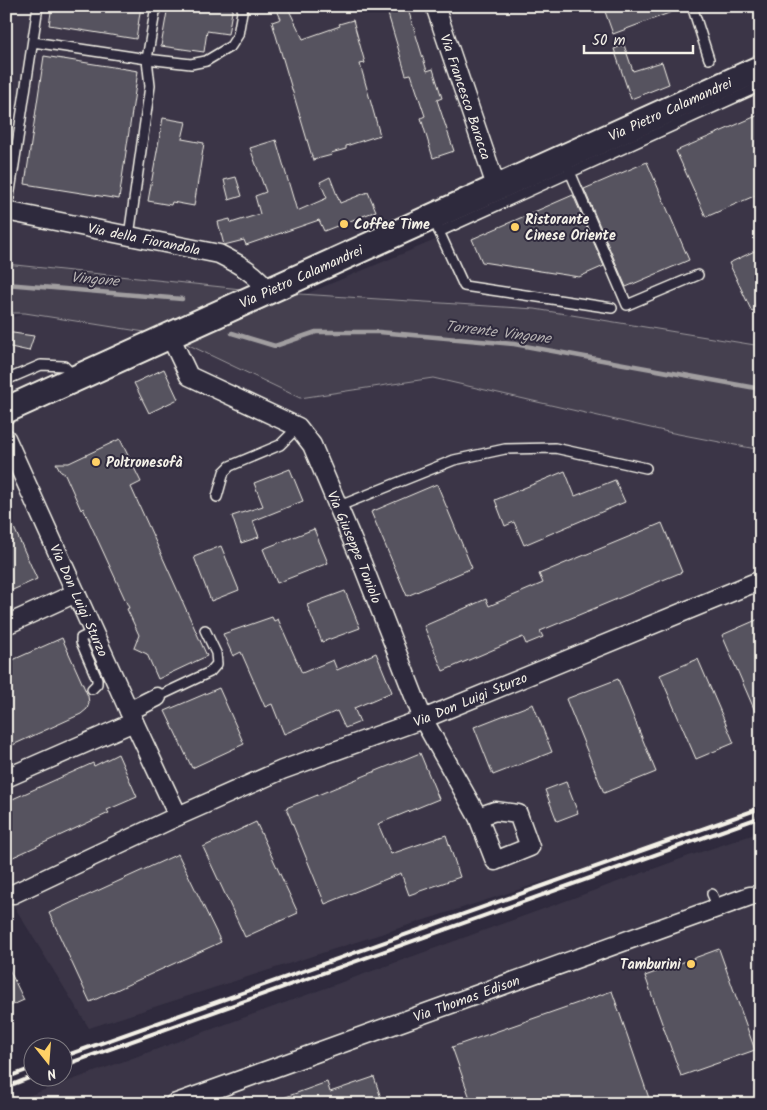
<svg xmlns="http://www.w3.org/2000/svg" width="767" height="1110" font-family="Kalam,sans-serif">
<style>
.built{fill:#3b3647}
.green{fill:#454050;stroke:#9c989c}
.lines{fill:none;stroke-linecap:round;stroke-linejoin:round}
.stream{stroke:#a19ea0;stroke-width:4.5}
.building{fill:#56525f;stroke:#f4f1e8}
.lane-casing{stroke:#f4f1e8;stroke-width:12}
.street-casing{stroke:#f4f1e8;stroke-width:21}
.secondary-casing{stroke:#f4f1e8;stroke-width:29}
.lane{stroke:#2f2a3d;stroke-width:9}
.street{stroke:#2f2a3d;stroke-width:18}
.secondary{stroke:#2f2a3d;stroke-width:25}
.rail{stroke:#f4f1e8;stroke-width:4}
.poi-dot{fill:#ffd166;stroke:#2f2a3d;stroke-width:2}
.labels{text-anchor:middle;stroke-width:4;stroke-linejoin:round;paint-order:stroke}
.street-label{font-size:14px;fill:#f4f1e8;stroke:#2f2a3d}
.poi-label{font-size:14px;font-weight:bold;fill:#f4f1e8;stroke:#2f2a3d;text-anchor:start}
.water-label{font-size:15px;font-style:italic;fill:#b6b2b2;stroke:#2f2a3d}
</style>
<rect width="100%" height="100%" fill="#2f2a3d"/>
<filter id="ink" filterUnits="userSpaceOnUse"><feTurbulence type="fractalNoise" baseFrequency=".02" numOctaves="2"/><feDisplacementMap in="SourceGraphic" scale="10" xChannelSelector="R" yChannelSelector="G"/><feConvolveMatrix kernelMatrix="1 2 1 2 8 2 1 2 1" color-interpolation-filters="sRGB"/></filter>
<g filter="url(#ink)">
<path class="built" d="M6 6H761V68L269 292 6 264Z
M761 92V346L535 310 306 294 445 236Z
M25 313 170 336 300 398 433 378 668 432 761 450V808L642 850 89 1028 6 893V320Z
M761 832V1104H6L689 856Z"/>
<path class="green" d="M6 264 269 292 535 309 761 346V450L668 432 433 378 300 398 170 336 25 313H6Z"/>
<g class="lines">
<path class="stream" d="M6 284 182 299
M232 333 275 346 316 332H379L514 344 761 389"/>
</g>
<path class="building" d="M52 6H141L136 39 49 25Z
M168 6H233L228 34 207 31 204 52 161 46Z
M275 6H287L303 39 340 26 339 24 353 20 365 63 360 64 380 135 346 146V149L331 153 332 155 313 160 272 22 281 19Z
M392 6H407L427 71 433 69 442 98 437 100 454 151 433 158 421 118 425 116 411 74 406 75 388 14 394 12Z
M603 6H685V7L613 34Z
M624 45 633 71 662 62 669 84 631 99 614 49Z
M44 56 138 71 119 199 25 184Z
M761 114V193L706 217 676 151Z
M163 118 186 122 182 139 204 143 194 206 172 202 171 205 148 201Z
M276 140 297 211 327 198 320 182 330 177 340 203 368 192 376 211 324 231 319 220 246 245 244 240 224 245 218 222 230 219 231 223 260 214 255 196 266 192 250 148Z
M647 162 689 260 626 287 584 189Z
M236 177 242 196 229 200 224 180Z
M573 195 604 266 579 277 482 262 472 239Z
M761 248V307L752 312 729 263Z
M6 332 34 336 29 351 6 346Z
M164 369 178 399 149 413 134 383Z
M120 439 141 482 131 487 207 656 158 679 147 654 134 648 139 635 127 609 129 608 83 508 81 510 65 474 61 472 56 463H69Z
M290 469 303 501 253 521 259 537 241 543 232 516 263 506 254 483Z
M565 471 575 496 615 480 625 502 524 545 514 522 505 526 495 500Z
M437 484 472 568 407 596 371 512Z
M6 510 37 579 6 593Z
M662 523 682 572 540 631 543 637 526 644 523 637 443 671 424 626 486 599 489 606 543 583 539 574Z
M314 529 328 563 277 583 263 549Z
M221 546 239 590 211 601 194 557Z
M345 591 360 628 322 642 307 605Z
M272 617 274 621 278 619 302 673 333 660 337 670 376 653 392 692 354 708 360 722 345 728 337 711 284 734 272 704 265 707 241 652 233 656 223 634Z
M761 618V725L722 635Z
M62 638 88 696 89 703 87 709 81 714 6 748V663Z
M698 659 734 743 696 759 660 675Z
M618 679 656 772 604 793 566 699Z
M219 688 244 744 192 768 165 711Z
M533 704 552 752 493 775 474 727Z
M420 753 439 799 378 824 391 854 446 835 460 877 409 895 401 873 325 904 286 808Z
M118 754 137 797 107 810 109 813 11 858 10 855 6 857V802L93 763 94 766Z
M566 782 578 813 557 821 545 790Z
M256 822 298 913 245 937 203 847Z
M178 854 221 942 90 1002 49 913Z
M719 949 755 1050 681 1076 645 976Z
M6 963 24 1000 6 1008Z
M612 991 651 1104H472L452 1047Z
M374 1077 383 1104H273L272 1102 327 1082 330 1092Z"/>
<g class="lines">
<defs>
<path id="lane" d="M692 6 709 59
M33 42 147 59 156 6
M568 167 627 305 698 275
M7 211 38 6
M437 227 464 286 612 308
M439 232 761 86
M129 236 150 86 147 59 191 64 206 61 231 46 238 35 243 6
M6 380 41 365 64 366 74 376
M217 497 224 472 230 466 280 445 298 427
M337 507 454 460 505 449 555 448 646 468
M92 689 97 684V679L81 642V638L94 632
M157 697 210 672 217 664 216 653 205 630
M712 894 718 908"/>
<g id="street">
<path id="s1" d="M435 6 497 189"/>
<path id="s2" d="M6 211 219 254C239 264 256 273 269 292"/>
<path id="s3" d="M170 336 189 376 298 427 312 445 362 563 423 719 478 817 495 861 530 847 518 814 495 811 478 817"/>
<path id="s4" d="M6 438 134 722 178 816 282 770 423 719 761 580"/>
<path d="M6 625 76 593"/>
<path d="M129 711 157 697"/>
<path d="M6 778 134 722"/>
<path d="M13 894 178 816"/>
<path id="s5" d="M174 1104 750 896 761 895"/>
</g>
<g id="secondary">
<path id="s6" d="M6 410 761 68"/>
</g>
</defs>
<use href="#lane" class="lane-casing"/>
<use href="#street" class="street-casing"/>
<use href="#secondary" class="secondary-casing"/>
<use href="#lane" class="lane"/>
<use href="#street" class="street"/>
<use href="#secondary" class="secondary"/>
<path class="rail" d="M62 1057 761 808
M62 1066 761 817
M6 1078 32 1068
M6 1087 32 1077"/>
</g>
</g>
<g class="poi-dot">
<circle cx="344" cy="224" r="5"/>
<circle cx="515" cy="227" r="5"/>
<circle cx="96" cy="462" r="5"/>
<circle cx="691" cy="964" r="5"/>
</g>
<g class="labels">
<g class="street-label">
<text dy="5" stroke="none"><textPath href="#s1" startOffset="96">Via Francesco Baracca</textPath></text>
<text dy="5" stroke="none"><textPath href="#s6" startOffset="729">Via Pietro Calamandrei</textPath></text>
<text dy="5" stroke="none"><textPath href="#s2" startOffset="141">Via della Fiorandola</textPath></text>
<text dy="5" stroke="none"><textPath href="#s6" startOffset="324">Via Pietro Calamandrei</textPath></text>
<text dy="5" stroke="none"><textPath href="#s3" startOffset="298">Via Giuseppe Toniolo</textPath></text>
<text dy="5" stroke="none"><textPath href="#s4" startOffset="178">Via Don Luigi Sturzo</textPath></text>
<text dy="5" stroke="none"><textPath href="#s4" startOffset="730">Via Don Luigi Sturzo</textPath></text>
<text dy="5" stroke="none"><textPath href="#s5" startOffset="311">Via Thomas Edison</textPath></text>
</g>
<g class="poi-label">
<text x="525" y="224">Ristorante<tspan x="525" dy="16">Cinese Oriente</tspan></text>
<text x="354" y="229">Coffee Time</text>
<text x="106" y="467">Poltronesofà</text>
<text x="681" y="969" text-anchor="end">Tamburini</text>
</g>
<g class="water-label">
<text transform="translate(95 279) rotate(5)" y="5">Vingone</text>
<text transform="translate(498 332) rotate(7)" y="5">Torrente Vingone</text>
</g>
</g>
<rect width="767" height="1110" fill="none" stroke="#2f2a3d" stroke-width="25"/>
<rect x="12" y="12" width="742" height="1085" fill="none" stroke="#f4f1e8" stroke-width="2" filter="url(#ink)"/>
<g transform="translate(48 1062) rotate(163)"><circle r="24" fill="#2f2a3d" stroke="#7e7a81"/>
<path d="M0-4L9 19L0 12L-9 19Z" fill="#ffd166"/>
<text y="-8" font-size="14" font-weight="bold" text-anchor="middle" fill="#f4f1e8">N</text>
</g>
<path d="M584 45v8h109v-8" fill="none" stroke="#f4f1e8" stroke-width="2.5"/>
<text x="592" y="45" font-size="15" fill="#f4f1e8" stroke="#2f2a3d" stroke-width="4" paint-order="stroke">50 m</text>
</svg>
